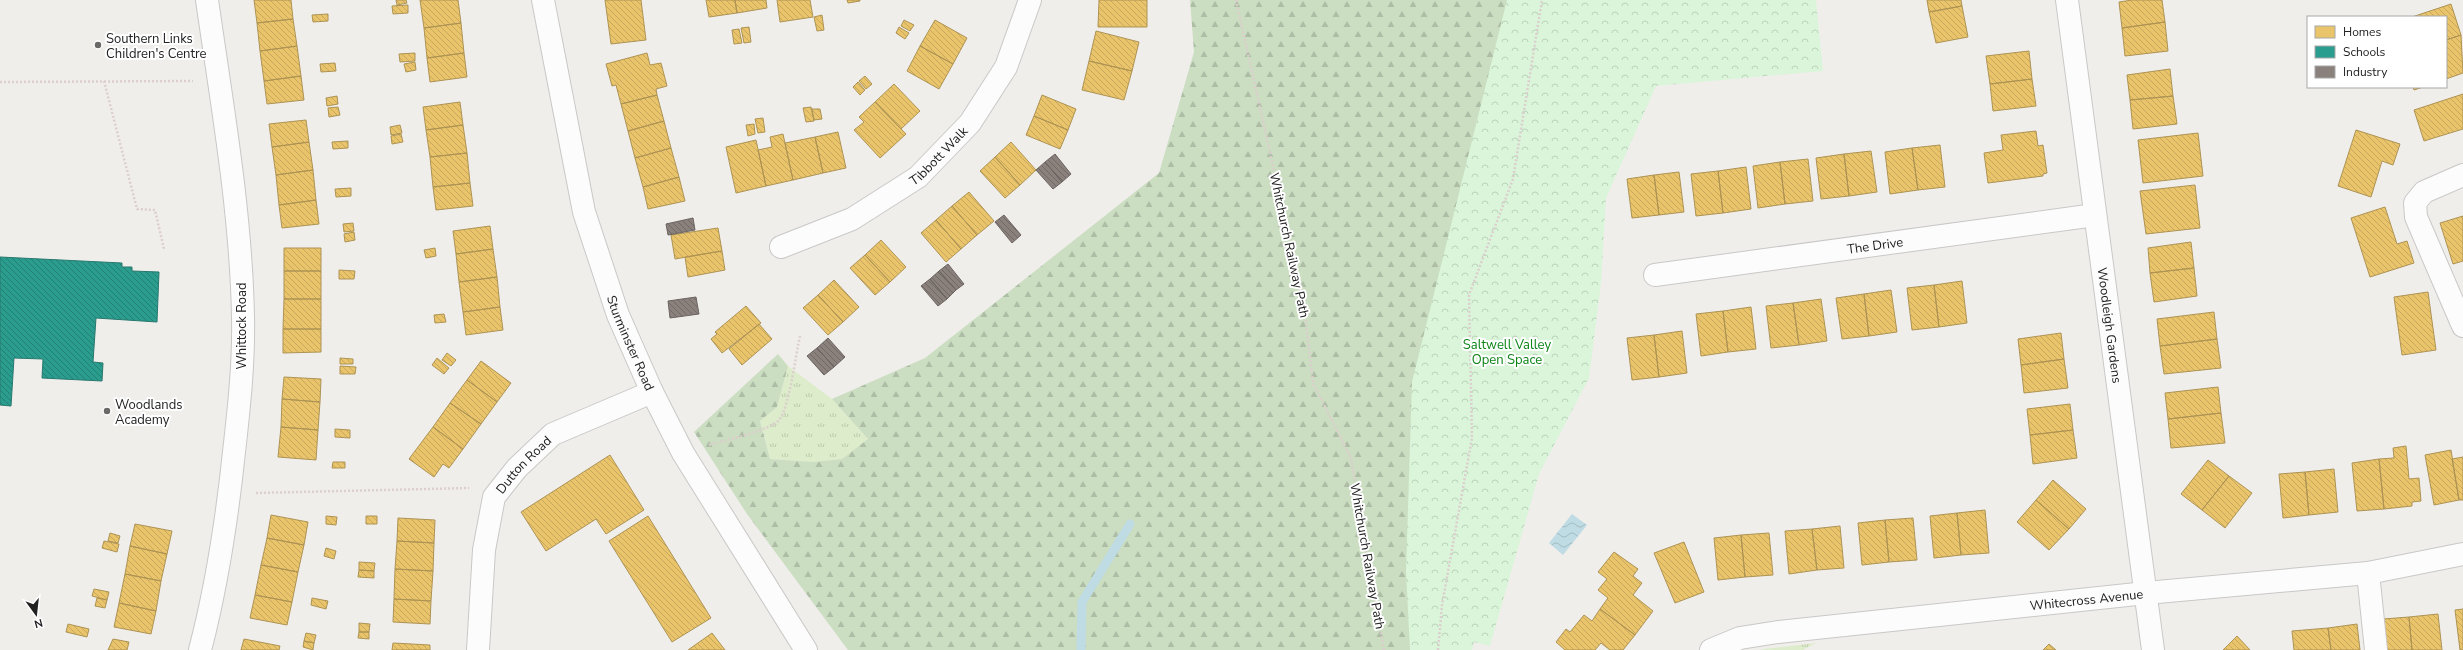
<svg xmlns="http://www.w3.org/2000/svg" width="2463" height="650" font-family="'Nunito Sans',sans-serif">
<style>
.grass{fill:url(#grass-tufts)}
.forest{fill:url(#forest-firs)}
.park{fill:url(#park-crowns)}
.water{fill:url(#water-waves)}
.homes{fill:url(#homes-back-hatch);stroke:#ad9354}
.schools{fill:url(#schools-back-hatch);stroke:#28786e}
.industry{fill:url(#industry-back-hatch);stroke:#6b6461}
.lines{fill:none;stroke-linecap:round;stroke-linejoin:round}
.stream{stroke:#bfdbe3;stroke-width:9}
.minor-casing{stroke:#c9c8c7;stroke-width:24}
.path{stroke:#dccecd;stroke-width:2.5;stroke-dasharray:2 2;stroke-linecap:butt}
.minor{stroke:#fdfcfc;stroke-width:22}
.poi-dot{fill:#6a6968;stroke:#fff;stroke-width:1.5}
.labels{text-anchor:middle;stroke-width:4;stroke-linejoin:round;paint-order:stroke}
.poi-label{font-size:13px;fill:#222;stroke:#fff;text-anchor:start}
.street-label{font-size:13px;fill:#222;stroke:#fff}
.park-label{font-size:13px;fill:#0c8416;stroke:#fff}
</style>
<defs>
<pattern id="grass-tufts" width="24" height="20" patternUnits="userSpaceOnUse"><rect width="24" height="20" fill="#ddeccb"/><path d="M3 7l-1-3M5 7V3M7 7l1-3M15 17l-1-3M17 17v-4M19 17l1-3" fill="none" stroke="#bdcaae"/></pattern>
<pattern id="forest-firs" width="22" height="20" patternUnits="userSpaceOnUse"><rect width="22" height="20" fill="#cbdec1"/><path d="M5 1l3.5 6h-7zM16 11l3.5 6h-7z" fill="#aebea6"/></pattern>
<pattern id="park-crowns" width="20" height="18" patternUnits="userSpaceOnUse"><rect width="20" height="18" fill="#daf5da"/><path d="M2 6a3 3 0 1 1 6 0M12 15a3 3 0 1 1 6 0" fill="none" stroke="#bbd2bb"/></pattern>
<pattern id="water-waves" width="16" height="10" patternUnits="userSpaceOnUse"><rect width="16" height="10" fill="#bfdbe3"/><path d="M0 5q4-4 8 0t8 0" fill="none" stroke="#a4bcc2"/></pattern>
<pattern id="homes-back-hatch" width="6" height="6" patternUnits="userSpaceOnUse"><rect width="6" height="6" fill="#e9c46a"/><path d="M-1 5l2 2M0 0l6 6M5-1l2 2" fill="none" stroke="#c8a85c"/></pattern>
<pattern id="schools-back-hatch" width="6" height="6" patternUnits="userSpaceOnUse"><rect width="6" height="6" fill="#2a9d8f"/><path d="M-1 5l2 2M0 0l6 6M5-1l2 2" fill="none" stroke="#248074"/></pattern>
<pattern id="industry-back-hatch" width="6" height="6" patternUnits="userSpaceOnUse"><rect width="6" height="6" fill="#8a817c"/><path d="M-1 5l2 2M0 0l6 6M5-1l2 2" fill="none" stroke="#706965"/></pattern>
</defs>
<rect width="100%" height="100%" fill="#f0eeeb"/>
<path class="grass" d="M788 366 832 399 868 439 843 459 813 462 770 459 760 421 777 406Z
M1816 643 1803 650H1759L1764 649Z"/>
<path class="forest" d="M1190 0H1510L1438 650H848L747 514 694 432 778 354 788 366 777 407 760 421 770 459 813 462 842 459 868 439 832 399 925 358 1159 173 1194 52Z"/>
<path class="park" d="M1507 0H1816L1823 71 1656 86 1606 198 1601 283 1589 378 1539 474 1490 646 1474 642 1472 650H1410L1406 571 1412 382Z"/>
<path class="water" d="M1572 514 1587 525 1563 555 1549 543Z"/>
<path class="homes" d="M254 0H291L293 19 257 23Z
M396 0H406L407 3 397 5Z
M420 0H458L461 23 424 28Z
M605 0H641L646 40 611 44Z
M706 0H735L737 13 709 17Z
M735 0H766L767 8 737 13Z
M777 0H810L813 17 780 22Z
M847 0H860V1L848 3Z
M1099 0H1147V27H1098Z
M1927 0H1961L1962 6 1929 12Z
M2132 0H2162L2165 22 2122 28 2119 2Z
M2451 4 2461 35 2446 40V17H2412Z
M408 5V13L393 14 392 6Z
M1962 6 1968 37 1936 43 1929 12Z
M328 14V21L313 22 312 15Z
M822 15 824 30 817 31 814 17Z
M293 19 297 46 260 51 257 23Z
M904 20 914 25 910 31 901 26Z
M935 20 967 38 953 64 920 46Z
M2165 22 2168 51 2125 56 2122 28Z
M461 23 464 53 427 58 424 28Z
M749 27 751 42 744 43 741 28Z
M899 27 909 33 905 39 896 33Z
M739 29 742 43 734 44 732 30Z
M1096 31 1139 42 1132 71 1089 61Z
M2461 35 2463 73 2446 79V40Z
M297 46 301 76 264 81 260 51Z
M920 46 953 64 939 89 907 71Z
M2029 51 2032 79 1990 84 1986 56Z
M415 53V61L400 62 399 54Z
M464 53 467 77 430 82 427 58Z
M647 53 650 65 661 63 667 86 656 89 657 95 621 104 616 85 612 86 606 64Z
M1089 61 1132 71 1124 100 1082 90Z
M415 62 416 70 406 72 404 64Z
M335 63 336 71 321 72 320 64Z
M2170 69 2173 96 2130 100 2127 75Z
M301 76 304 100 267 104 264 81Z
M865 76 872 84 866 89 859 81Z
M2032 79 2036 106 1993 111 1990 84Z
M858 82 865 90 860 95 853 87Z
M894 84 920 111 901 129 875 102Z
M2413 87H2423L2414 90Z
M2463 94V129L2424 141 2414 110Z
M657 95 664 121 628 131 621 104Z
M1042 95 1076 109 1068 130 1034 116Z
M337 96 338 104 327 106 326 98Z
M2173 96 2177 124 2133 129 2130 100Z
M460 102 463 125 426 130 423 107Z
M875 102 906 134 880 158 854 130 864 122 859 117Z
M338 107 340 115 329 117 328 108Z
M811 107 814 121 806 122 803 108Z
M812 109H820L822 119 814 120Z
M1034 116 1068 130 1060 149 1026 135Z
M763 118 765 132 758 133 755 119Z
M306 120 309 142 272 147 269 124Z
M664 121 671 148 635 158 628 131Z
M754 124 755 134 748 136 746 125Z
M400 125 402 133 391 135 390 127Z
M463 125 467 153 430 157 426 130Z
M2356 130 2400 144 2393 165 2382 161 2371 197 2338 186Z
M2036 131 2038 146 2043 145 2047 173 2043 174V176L1988 183 1984 153 2003 150 2001 135Z
M838 132 846 168 823 173 815 137Z
M2198 133 2203 176 2143 183 2138 140Z
M401 134 403 142 392 144 391 136Z
M783 134 793 180 766 186 758 150 772 147 770 137Z
M815 137 823 173 793 180 785 143Z
M756 140 766 186 736 193 726 147Z
M348 141V148L333 149 332 142Z
M309 142 313 170 276 175 272 147Z
M1011 142 1036 170 1020 185 995 157Z
M1940 145 1945 187 1918 190 1912 148Z
M671 148 679 177 643 187 635 158Z
M1912 148 1918 190 1890 194 1885 152Z
M1871 151 1877 192 1849 196 1844 154Z
M467 153 470 183 433 187 430 157Z
M1844 154 1849 196 1821 199 1816 158Z
M995 157 1020 185 1005 198 980 171Z
M1808 159 1813 201 1785 204 1780 162Z
M1780 162 1785 204 1758 208 1753 166Z
M1746 167 1751 209 1723 213 1718 171Z
M313 170 316 200 279 205 276 175Z
M1718 171 1723 213 1696 216 1691 174Z
M1679 172 1684 212 1659 215 1654 175Z
M1654 175 1659 215 1632 218 1627 179Z
M679 177 685 201 648 209 643 187Z
M470 183 473 206 436 210 433 187Z
M2195 185 2200 228 2146 234 2140 191Z
M351 188V196L336 197 335 189Z
M969 192 994 221 977 235 952 206Z
M316 200 319 224 282 228 279 205Z
M952 206 977 235 961 249 936 220Z
M2385 207 2397 244 2407 241 2414 263 2370 277 2351 218Z
M2463 216V261L2453 264 2440 223Z
M936 220 961 249 946 262 921 233Z
M353 223 354 231 344 232 343 224Z
M490 226 493 249 456 254 453 231Z
M718 228 722 251 675 259 671 235Z
M354 232 355 240 345 242 344 234Z
M881 240 906 267 890 282 865 255Z
M2191 242 2194 268 2150 273 2148 248Z
M284 248H321V271H284Z
M435 248 436 256 426 258 424 250Z
M493 249 497 277 459 282 456 254Z
M722 251 725 270 688 277 685 257Z
M865 255 890 282 875 295 850 268Z
M2194 268 2197 296 2154 302 2150 273Z
M339 270 355 271 354 279H339Z
M284 271H321V299H284Z
M497 277 500 307 463 312 459 282Z
M834 280 859 307 843 322 818 295Z
M1962 281 1967 323 1939 327 1934 285Z
M1934 285 1939 327 1912 330 1907 288Z
M1891 290 1897 332 1869 336 1864 294Z
M2428 292 2436 350 2402 355 2394 297Z
M1864 294 1869 336 1842 339 1836 298Z
M818 295 843 322 828 335 803 308Z
M284 299H321V329H283Z
M1821 299 1827 341 1799 345 1793 303Z
M1793 303 1799 345 1771 348 1766 306Z
M746 306 761 323 722 353 711 339 717 334 715 332Z
M500 307 503 330 466 335 463 312Z
M1751 307 1756 349 1728 352 1723 311Z
M1723 311 1728 352 1701 356 1696 314Z
M2214 312 2217 339 2160 346 2157 319Z
M444 314 446 322 435 323 434 315Z
M759 324 772 339 742 365 729 349Z
M283 329H321V352L283 353Z
M1682 331 1687 373 1659 377 1654 335Z
M2061 333 2064 359 2021 365 2018 339Z
M1654 335 1659 377 1632 380 1627 338Z
M2217 339 2221 368 2164 374 2160 346Z
M447 353 456 360 451 366 442 360Z
M340 358 353 359V364H340Z
M437 358 449 368 444 374 432 365Z
M2064 359 2068 388 2024 393 2021 365Z
M481 361 511 383 497 402 467 380Z
M340 366 356 367 355 374H340Z
M284 377 321 379 320 402 282 399Z
M467 380 497 402 481 424 450 403Z
M2218 387 2221 413 2168 419 2165 393Z
M282 399 320 402 318 430 281 427Z
M450 403 481 424 463 449 433 427Z
M2070 404 2073 430 2030 435 2027 409Z
M2221 413 2225 443 2171 448 2168 419Z
M281 427 318 430 316 460 278 457Z
M433 427 463 449 449 468 443 464 434 477 409 459Z
M335 429 350 430V438L335 437Z
M2073 430 2077 458 2033 464 2030 435Z
M2406 446 2409 479 2419 478 2421 501 2412 502V506L2384 509 2379 459 2394 458 2393 448Z
M2451 450 2459 500 2434 505 2425 455Z
M610 455 644 510 606 534 596 519 546 551 521 512Z
M2463 457V500H2459L2452 459Z
M2379 459 2384 509 2357 511 2352 463Z
M2208 460 2229 476 2202 510 2181 494Z
M333 462H345V468H332Z
M2334 469 2338 512 2309 515 2305 472Z
M2305 472 2309 515 2283 518 2279 474Z
M2229 476 2252 493 2225 528 2202 510Z
M2053 480 2086 509 2069 529 2036 500Z
M2036 500 2069 529 2049 550 2017 522Z
M1985 510 1989 553 1961 555 1957 513Z
M1957 513 1961 555 1934 558 1930 516Z
M271 515 308 522 304 545 267 538Z
M326 516 337 517 336 525 326 524Z
M366 516H377V524H366Z
M648 516 711 618 672 642 609 541Z
M398 518 435 520 434 543 397 541Z
M1913 518 1917 560 1889 562 1885 520Z
M1885 520 1889 562 1862 565 1858 523Z
M135 524 172 531 167 554 130 546Z
M1840 526 1844 568 1817 570 1812 529Z
M1812 529 1817 570 1789 574 1785 531Z
M110 533 120 536 118 543 108 541Z
M1769 533 1773 575 1745 577 1741 535Z
M1741 535 1745 577 1718 580 1714 538Z
M267 538 304 545 298 572 261 565Z
M104 541 119 544 117 552 102 548Z
M397 541 434 543 433 571 395 569Z
M1684 542 1704 592 1675 603 1654 553Z
M130 546 167 554 161 581 125 574Z
M326 548 336 551 334 559 324 556Z
M1614 552 1638 569 1633 576 1642 583 1633 595 1653 611 1635 635 1600 609 1608 598 1598 590 1607 579 1598 572Z
M359 562 375 563 374 571 359 570Z
M261 565 298 572 292 602 255 595Z
M395 569 433 571 431 601 394 599Z
M359 570 374 571V578L358 577Z
M125 574 161 581 156 611 119 603Z
M94 589 109 592 107 600 92 596Z
M255 595 292 602 287 625 250 618Z
M97 598 107 600 105 608 95 606Z
M312 598 328 601 326 609 311 605Z
M394 599 431 601 430 624 393 622Z
M119 603 156 611 151 634 114 627Z
M1600 609 1635 635 1623 650H1610L1601 643 1595 650H1565L1556 642 1566 629 1570 632 1584 615 1592 621Z
M2463 609V650H2460L2455 610Z
M2438 614 2442 650H2412L2409 617Z
M2409 617 2412 650H2386L2383 619Z
M359 623 370 624 369 632H359Z
M68 624 89 629 87 637 66 632Z
M2357 624 2360 650H2331L2328 628Z
M2328 628 2331 650H2294L2292 631Z
M359 632H369V639L358 638Z
M306 633 316 635 314 643 304 641Z
M712 633 725 650H688Z
M2237 636 2250 650H2223Z
M113 639 129 642 127 650H108Z
M244 639 280 646 279 650H241Z
M304 641 314 643 313 650 303 647Z
M393 643 430 645V650H392Z
M2049 644 2056 650H2043Z"/>
<path class="schools" d="M0 257 122 263V267H132V271L159 272 157 322 96 318 93 362 103 363 102 381 42 378 43 359 14 358 11 406 0 405Z"/>
<path class="industry" d="M1055 154 1071 174 1062 182 1045 162Z
M1045 162 1062 182 1053 189 1036 170Z
M1004 215 1021 235 1012 243 995 222Z
M693 218 695 230 668 235 666 224Z
M948 264 964 284 956 290 939 271Z
M939 271 956 290 947 299 930 279Z
M930 279 947 299 938 306 921 286Z
M696 297 699 314 670 318 668 301Z
M828 338 845 357 834 367 817 348Z
M817 348 834 367 824 375 807 356Z"/>
<g class="lines">
<path class="stream" d="M1081 650 1082 602 1130 524"/>
<defs>
<g id="minor">
<path id="s1" d="M543 0 584 212 618 315 652 392 683 453 806 650"/>
<path id="s2" d="M2067 0 2153 650"/>
<path d="M2463 175 2424 192 2415 203 2416 217 2463 326"/>
<path id="s3" d="M781 247 852 219 918 177 970 123 1006 67 1030 0"/>
<path id="s4" d="M1655 275 2095 215"/>
<path d="M2368 573 2376 650"/>
<path d="M200 650C217 585 227 519 234 452 239 408 244 362 243 317 241 211 222 105 207 0"/>
<path id="s5" d="M478 650 484 550 494 497 517 468 553 434 652 392"/>
<path id="s6" d="M1711 650 1740 638 1778 632 2146 593 2368 573 2463 554"/>
</g>
</defs>
<use href="#minor" class="minor-casing"/>
<path class="path" d="M1236 0 1304 305 1313 383 1351 458 1384 650
M104 81 137 209 155 210 164 249
M0 82 193 81
M709 445C723 441 771 430 779 420 789 409 796 353 800 336
M256 493 469 488
M1438 650 1442 605 1472 438 1469 295 1513 179 1542 0"/>
<use href="#minor" class="minor"/>
</g>
<g class="poi-dot">
<circle cx="98" cy="45" r="4"/>
<circle cx="107" cy="411" r="4"/>
</g>
<g class="labels">
<g class="poi-label">
<text x="106" y="43">Southern Links<tspan x="106" dy="15">Children's Centre</tspan></text>
<text x="115" y="409">Woodlands<tspan x="115" dy="15">Academy</tspan></text>
</g>
<g class="street-label">
<text dy="5" stroke="none"><textPath href="#s3" startOffset="184">Tibbott Walk</textPath></text>
<text transform="translate(1290 245) rotate(78)" y="5">Whitchurch Railway Path</text>
<text dy="5" stroke="none"><textPath href="#s4" startOffset="222">The Drive</textPath></text>
<text dy="5" stroke="none"><textPath href="#s2" startOffset="328">Woodleigh Gardens</textPath></text>
<text transform="translate(241 326) rotate(-90)" y="5">Whittock Road</text>
<text dy="5" stroke="none"><textPath href="#s1" startOffset="355">Sturminster Road</textPath></text>
<text dy="5" stroke="none"><textPath href="#s5" startOffset="198">Dutton Road</textPath></text>
<text transform="translate(1368 556) rotate(80)" y="5">Whitchurch Railway Path</text>
<text dy="5" stroke="none"><textPath href="#s6" startOffset="380">Whitecross Avenue</textPath></text>
</g>
<g class="park-label">
<text x="1507" y="349">Saltwell Valley<tspan x="1507" dy="15">Open Space</tspan></text>
</g>
</g>
<rect x="2307" y="16" width="140" height="72" fill="#ffffff" stroke="#a7a7a7"/>
<rect x="2315" y="26" width="20" height="12" fill="#e9c46a" stroke="#a7a7a7"/>
<text x="2343" y="36" font-size="12" fill="#222222">Homes</text>
<rect x="2315" y="46" width="20" height="12" fill="#2a9d8f" stroke="#a7a7a7"/>
<text x="2343" y="56" font-size="12" fill="#222222">Schools</text>
<rect x="2315" y="66" width="20" height="12" fill="#8a817c" stroke="#a7a7a7"/>
<text x="2343" y="76" font-size="12" fill="#222222">Industry</text>
<g transform="translate(36 614) rotate(165)" stroke="#ffffff" stroke-width="3" paint-order="stroke">
<path d="M0-3L7 15L0 10L-7 15Z" fill="#222222"/>
<text y="-6" font-size="11" font-weight="bold" text-anchor="middle" fill="#222222">N</text>
</g>
</svg>
